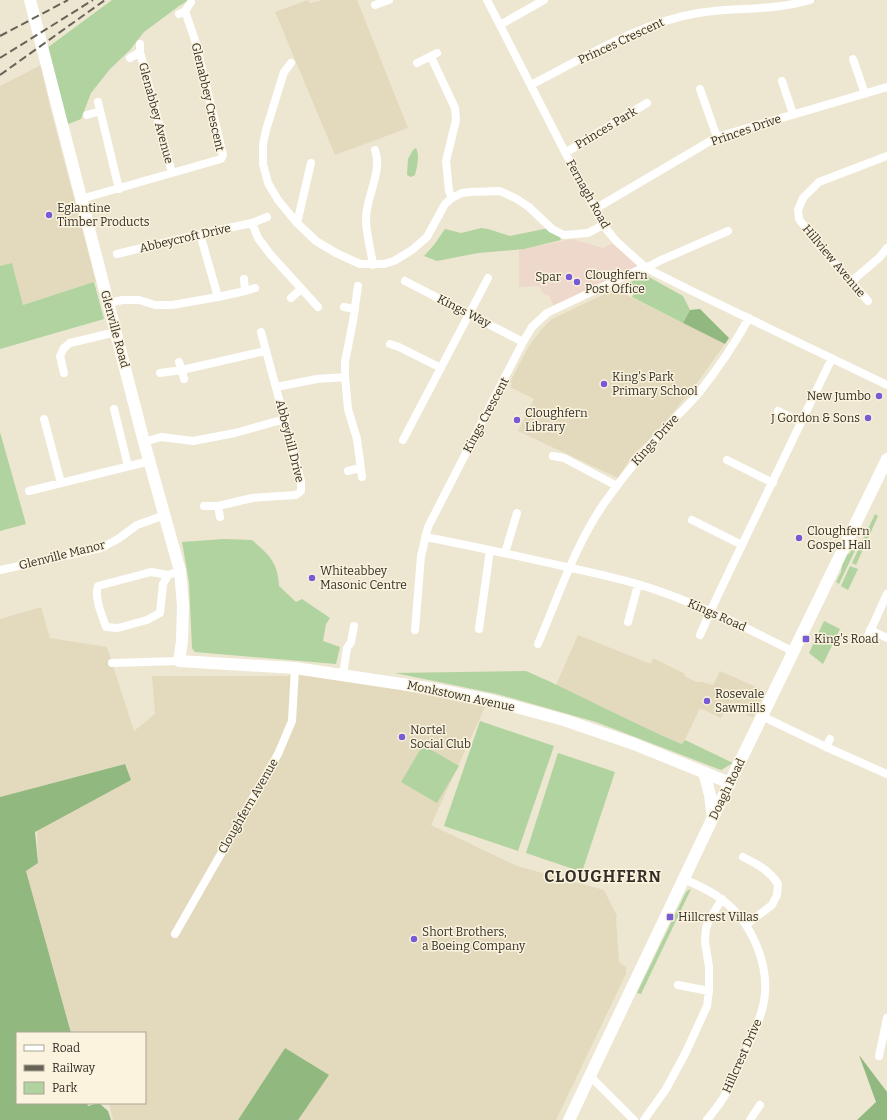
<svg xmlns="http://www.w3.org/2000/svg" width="887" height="1120" font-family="Bitter,serif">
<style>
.commercial{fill:#eed8cb}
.built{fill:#e3dabe}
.green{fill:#b0d39f}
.forest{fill:#91b87e}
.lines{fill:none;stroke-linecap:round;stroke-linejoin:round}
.street{stroke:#fff;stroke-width:8}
.secondary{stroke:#fff;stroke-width:12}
.rail{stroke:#676357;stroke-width:2;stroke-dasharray:8 4;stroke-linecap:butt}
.poi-dot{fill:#775bd5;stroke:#fbf3de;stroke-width:1.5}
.labels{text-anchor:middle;stroke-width:3;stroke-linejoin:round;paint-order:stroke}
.street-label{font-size:12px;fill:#312f27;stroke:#fbf3de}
.poi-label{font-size:12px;fill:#312f27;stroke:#fbf3de;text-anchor:start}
.district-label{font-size:16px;font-weight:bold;letter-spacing:1px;fill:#312f27;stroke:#fbf3de}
</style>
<rect width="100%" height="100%" fill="#ede6d1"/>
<path class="commercial" d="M572 239 603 248 613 243 642 268 555 309 549 296 544 294 539 286 519 287V250Z"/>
<path class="built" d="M308 0 310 3 323 0H357L408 128 335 155 275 12Z
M41 65 50 107 96 282 23 305 12 263 0 266V86Z
M615 289 725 344 697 383 660 429 632 456 618 478 518 431 534 399 510 387 512 383 510 382 529 346 541 330 552 319Z
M41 607 50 638 107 647 134 731 155 714 152 676H287L308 671 485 707 431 825 517 866 604 890 617 916 616 918 619 962 626 967V974L556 1120H296L285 1048 238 1120H113L109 1103H145V1033H71L26 871 38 863 37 829 130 779 124 764 0 797V619Z
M578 635 651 664 653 658 685 674 684 676 697 682H702L713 685 720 671 765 691 753 718 728 705 721 718 700 708 683 744 614 715 556 685Z"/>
<path class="green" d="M112 0H189L179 6 144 32 130 50 110 69 91 93 81 119 66 125 43 51Z
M416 148C420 156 417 167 415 175L411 177 407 175 408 159 413 150Z
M481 228 488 229 510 236 549 228 558 233 561 240 524 249 478 253 437 261 424 256 434 245 445 229 461 233Z
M12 263 23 305 94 282 104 319 0 349V266Z
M644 276H647L683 296 690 310 683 323 632 297 636 290 626 284Z
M0 432 26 524 0 531Z
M875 514 878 516 856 565 852 563Z
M224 539 252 540C269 555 278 562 279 586L296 602 302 599 330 618 326 624 323 641 340 647 336 664 195 652 192 648 189 582 182 542Z
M854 543 858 544 839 584 836 582 841 572 843 560 846 555 850 553Z
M850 566 858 569 848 590 841 586Z
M824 621 840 629 823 664 809 653Z
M526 671C579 694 629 722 682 744L685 740 733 763 721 770 596 722 497 694 395 673Z
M480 721 554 746 518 851 444 826Z
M423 745 459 766 437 803 401 782Z
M558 753 615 772 582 872 526 853Z
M691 889 641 994 637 993 685 894 687 891Z"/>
<path class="forest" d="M700 309 729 338 725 344 683 323 690 310Z
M125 764 131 780 35 832 38 863 26 871 71 1033H17V1103H87L88 1106 99 1103 108 1111 111 1120H0V797Z
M285 1048 329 1075 298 1120H238Z
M859 1055 887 1092V1120H857L876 1102Z"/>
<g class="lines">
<path class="street" d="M487 0 585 191 603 225 616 241 646 268 698 294 887 385
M375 5 389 0
M179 14 185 11 191 2
M500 25 544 0
M140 44V52L172 173
M431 57 455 108 456 120 446 161 449 191 452 198
M130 58 140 52
M853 59 865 94
M291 63 284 72 266 130 263 144V164L268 183 278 200 297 223 316 241 336 253 360 264H384L394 261 412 250 427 237 445 204 452 198 462 193 470 192 500 191 515 198 529 207 552 229 564 235 588 233 603 225
M417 63 437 53
M782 81 793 114
M531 85C584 58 638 23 698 13 735 7 773 11 810 0
M700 89 717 137
M98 102 119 189
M87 115 100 111
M565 153 647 103
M81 199 221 159 223 155 195 40 185 11
M595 209 717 137 887 87
M252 223 258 238 270 254 318 307
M297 223 311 163
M200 234 218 297
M117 254 200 234 252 223 267 217
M373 265C371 250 366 234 366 219 366 196 383 172 375 150
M244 279 245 291
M405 281 523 342
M852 281 880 257 887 248
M358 286 353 321 345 362V377L348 409 357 439 362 477
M291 298 301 289
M868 301 812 237 799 219 798 210 803 198 819 182 887 156
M108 303 123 300H139L155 305H172L218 297 245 291 255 288
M344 307 355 309
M390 344 399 347 441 368
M179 362 182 370 184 379
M64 373 60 356 64 348 70 343 116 332
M160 373 182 370 265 351
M276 387 317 379 345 377
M114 409 128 466
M778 411 801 422
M44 419 61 483
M403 440 488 278
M144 442 161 437 193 441 235 433 285 419
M553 456 564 458 617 486
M727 460 773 483
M348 471 360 468
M29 491 150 461
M204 506H218L252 498 296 495 301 491V481L261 332
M218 506 220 517
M692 520 742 545
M425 537C474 546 522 557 571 568 599 574 628 580 656 590 703 606 749 629 794 652
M505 553 517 513
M0 570 101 548 118 539 137 525 165 515
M168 575 151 572 98 586C94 598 102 615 106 627L118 628 147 620 160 613 163 584 168 575 180 571
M628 622 638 585
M479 629 490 550
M415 630 421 556 428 527 523 342 532 327 547 313 640 269 652 265 659 261 728 231
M870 630 887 638
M700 635 717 597 832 358
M868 636 887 594
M538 644C558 597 576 543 605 502 623 477 642 453 663 431 674 418 687 407 698 394 717 370 734 345 749 318
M112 663 179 661
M343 675 347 648 351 642 354 626
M762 716 826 747 830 739
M826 747 887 774
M743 857C757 864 769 870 778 884L777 895 772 905 747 924
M684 879C697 885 710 890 721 899 752 921 772 968 763 1006 758 1027 748 1046 739 1065 734 1075 730 1086 725 1095 720 1104 713 1112 707 1120
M175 934 278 754 292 721 295 668
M678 985 709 991
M879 1056 887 1018
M590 1076 634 1120
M644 1120 666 1089 686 1052 707 1006 709 991V967L705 942 706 928 709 920 722 899
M750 1120 760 1105"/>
<path class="secondary" d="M30 0 144 442 180 571 183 606 182 641 179 661 295 668 428 688 494 701 564 720 634 744 730 783
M704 772 710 795 713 818
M569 1120 716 811 887 459"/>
<path class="rail" d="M0 36 68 0
M0 58 93 0
M0 75 105 0"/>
</g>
<g class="poi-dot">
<circle cx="49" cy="215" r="4"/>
<circle cx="569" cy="277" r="4"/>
<circle cx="577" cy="282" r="4"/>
<circle cx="604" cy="384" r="4"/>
<circle cx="879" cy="396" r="4"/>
<circle cx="868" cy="418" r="4"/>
<circle cx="517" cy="420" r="4"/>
<circle cx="799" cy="538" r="4"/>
<circle cx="312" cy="578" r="4"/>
<rect x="802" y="635" width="8" height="8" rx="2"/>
<circle cx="707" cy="701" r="4"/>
<circle cx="402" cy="737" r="4"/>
<rect x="666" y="913" width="8" height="8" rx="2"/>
<circle cx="414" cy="939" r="4"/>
</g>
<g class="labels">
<g class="street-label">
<text transform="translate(621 41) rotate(-25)" y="4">Princes Crescent</text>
<text transform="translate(208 97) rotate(77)" y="4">Glenabbey Crescent</text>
<text transform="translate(156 113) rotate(75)" y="4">Glenabbey Avenue</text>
<text transform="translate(606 128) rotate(-31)" y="4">Princes Park</text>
<text transform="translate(746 130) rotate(-19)" y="4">Princes Drive</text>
<text transform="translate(588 194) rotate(61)" y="4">Fernagh Road</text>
<text transform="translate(185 238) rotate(-13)" y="4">Abbeycroft Drive</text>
<text transform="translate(834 261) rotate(50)" y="4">Hillview Avenue</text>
<text transform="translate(464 311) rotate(27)" y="4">Kings Way</text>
<text transform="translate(115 329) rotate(75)" y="4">Glenville Road</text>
<text transform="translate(486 415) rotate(-62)" y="4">Kings Crescent</text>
<text transform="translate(655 440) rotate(-48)" y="4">Kings Drive</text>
<text transform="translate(290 441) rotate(76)" y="4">Abbeyhill Drive</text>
<text transform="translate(62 555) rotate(-14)" y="4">Glenville Manor</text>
<text transform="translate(717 615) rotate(24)" y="4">Kings Road</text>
<text transform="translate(461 696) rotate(12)" y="4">Monkstown Avenue</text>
<text transform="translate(727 789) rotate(-64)" y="4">Doagh Road</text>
<text transform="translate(248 806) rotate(-60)" y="4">Cloughfern Avenue</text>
<text transform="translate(742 1056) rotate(-66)" y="4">Hillcrest Drive</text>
</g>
<g class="poi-label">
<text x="57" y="212">Eglantine<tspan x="57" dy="14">Timber Products</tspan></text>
<text x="585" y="279">Cloughfern<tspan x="585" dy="14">Post Office</tspan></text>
<text x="561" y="281" text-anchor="end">Spar</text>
<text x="612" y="381">King's Park<tspan x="612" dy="14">Primary School</tspan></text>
<text x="871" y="400" text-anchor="end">New Jumbo</text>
<text x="525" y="417">Cloughfern<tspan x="525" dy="14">Library</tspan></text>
<text x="860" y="422" text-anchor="end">J Gordon &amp; Sons</text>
<text x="807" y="535">Cloughfern<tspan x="807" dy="14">Gospel Hall</tspan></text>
<text x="320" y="575">Whiteabbey<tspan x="320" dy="14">Masonic Centre</tspan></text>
<text x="814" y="643">King's Road</text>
<text x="715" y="698">Rosevale<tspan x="715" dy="14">Sawmills</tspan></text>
<text x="410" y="734">Nortel<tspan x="410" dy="14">Social Club</tspan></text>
<text x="678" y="921">Hillcrest Villas</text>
<text x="422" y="936">Short Brothers,<tspan x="422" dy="14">a Boeing Company</tspan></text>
</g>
<g class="district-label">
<text x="603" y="882">CLOUGHFERN</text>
</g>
</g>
<rect x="16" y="1032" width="130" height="72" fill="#fbf3de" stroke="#aaa595"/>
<rect x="24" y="1045" width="20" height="6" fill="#ffffff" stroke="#aaa595"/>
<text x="52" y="1052" font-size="12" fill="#312f27">Road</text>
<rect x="24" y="1065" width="20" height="6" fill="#676357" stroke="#aaa595"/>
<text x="52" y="1072" font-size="12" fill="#312f27">Railway</text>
<rect x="24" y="1082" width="20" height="12" fill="#b0d39f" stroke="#aaa595"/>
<text x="52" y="1092" font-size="12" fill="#312f27">Park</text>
</svg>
